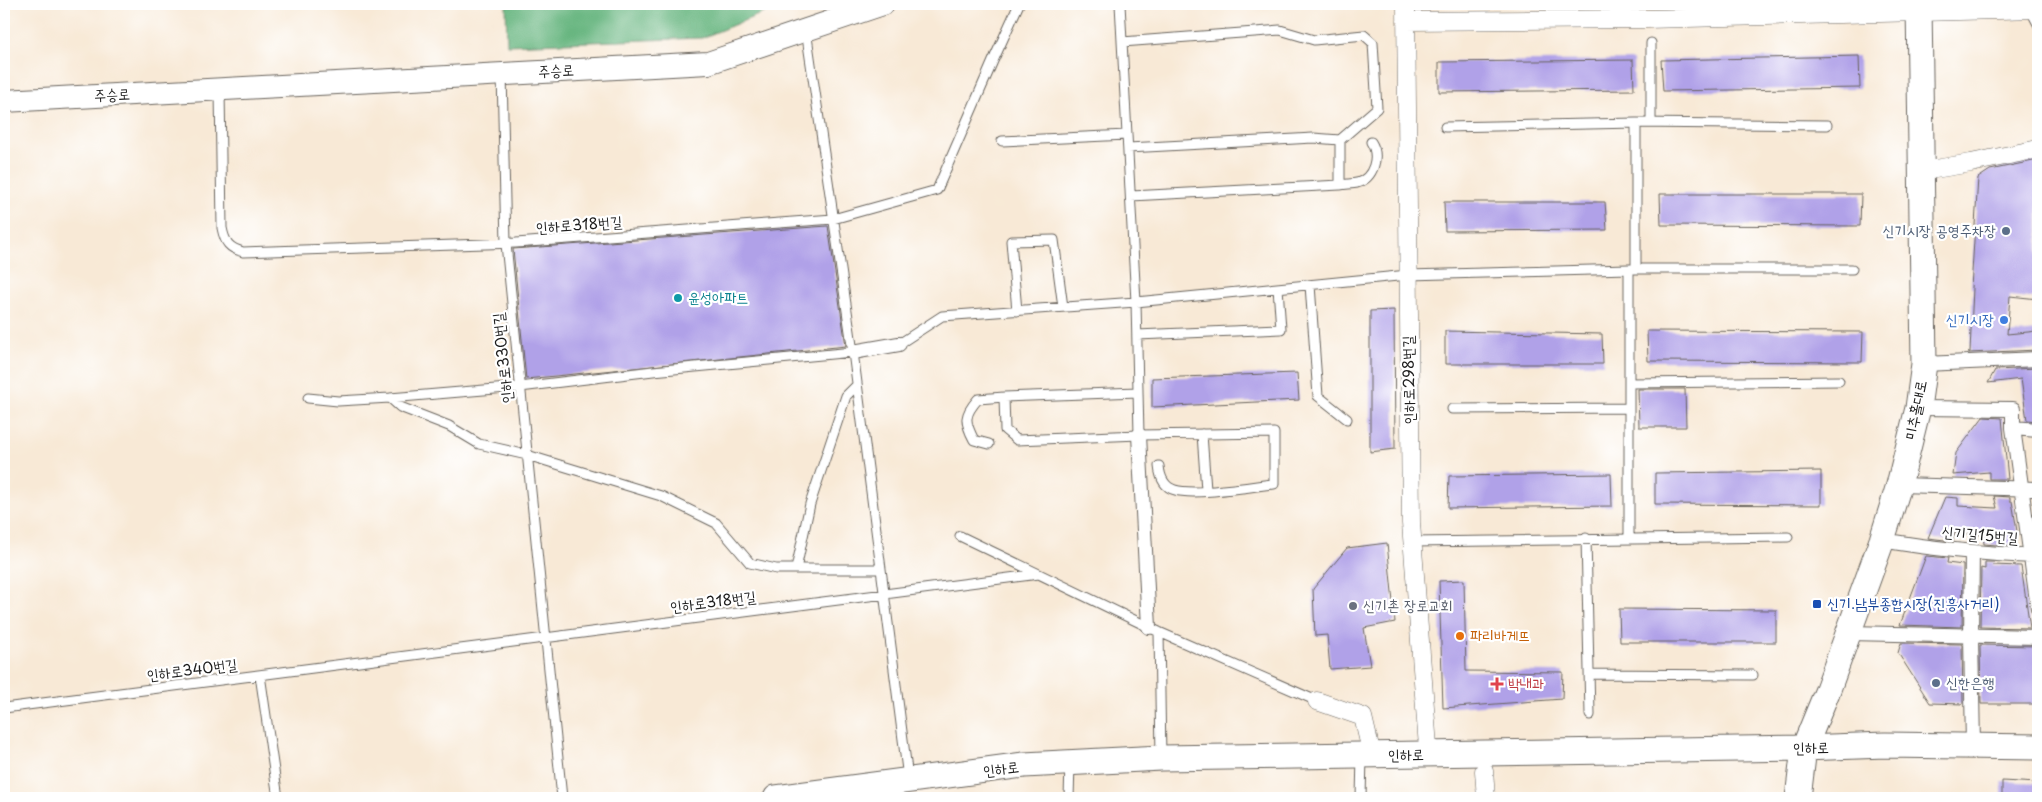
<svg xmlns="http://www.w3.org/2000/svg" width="2042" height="802" font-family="'Playpen Sans','Poor Story',sans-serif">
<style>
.forest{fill:#68b680;stroke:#42694e}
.building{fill:#b0a1e8}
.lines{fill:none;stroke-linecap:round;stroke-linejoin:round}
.service-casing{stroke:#69645d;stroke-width:11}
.pedestrian-casing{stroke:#69645d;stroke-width:16}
.minor-casing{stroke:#69645d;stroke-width:19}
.tertiary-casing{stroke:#69645d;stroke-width:24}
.secondary-casing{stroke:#69645d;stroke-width:27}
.service{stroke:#fff;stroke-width:9}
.pedestrian{stroke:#fff;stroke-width:14}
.minor{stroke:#fff;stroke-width:18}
.tertiary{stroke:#fff;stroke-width:22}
.secondary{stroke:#fff;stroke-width:25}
.service-dot{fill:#5c6f8a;stroke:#fff;stroke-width:2}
.culture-dot{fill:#0f9aa8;stroke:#fff;stroke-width:2}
.shop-dot{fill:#3f7fe0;stroke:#fff;stroke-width:2}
.transit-dot{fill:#1a4fb4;stroke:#fff;stroke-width:2}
.worship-dot{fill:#6b7280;stroke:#fff;stroke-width:2}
.food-dot{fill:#e8710a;stroke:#fff;stroke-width:2}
.health-dot{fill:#e0444e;stroke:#fff;stroke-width:2}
.labels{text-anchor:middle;stroke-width:4.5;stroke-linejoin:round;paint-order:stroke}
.street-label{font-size:15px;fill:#1c1c1c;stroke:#fff}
.service-label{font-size:15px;fill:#4e5e75;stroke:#fff;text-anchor:end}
.culture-label{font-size:15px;fill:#0d838f;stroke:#fff;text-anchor:start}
.shop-label{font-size:15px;fill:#366cbe;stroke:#fff;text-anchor:end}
.transit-label{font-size:15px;fill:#164399;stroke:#fff;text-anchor:start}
.worship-label{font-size:15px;fill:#5b616d;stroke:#fff;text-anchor:start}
.food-label{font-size:15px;fill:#c56008;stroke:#fff;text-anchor:start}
.health-label{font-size:15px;fill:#be3a42;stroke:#fff;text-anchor:start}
</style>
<rect width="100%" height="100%" fill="#fff"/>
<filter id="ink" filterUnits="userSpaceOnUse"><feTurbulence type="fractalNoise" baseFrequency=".02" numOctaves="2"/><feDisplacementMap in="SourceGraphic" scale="10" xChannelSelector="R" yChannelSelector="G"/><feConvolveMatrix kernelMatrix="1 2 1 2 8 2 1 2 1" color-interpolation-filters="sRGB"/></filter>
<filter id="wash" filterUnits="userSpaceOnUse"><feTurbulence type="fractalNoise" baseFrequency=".0096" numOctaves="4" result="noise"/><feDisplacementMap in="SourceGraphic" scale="20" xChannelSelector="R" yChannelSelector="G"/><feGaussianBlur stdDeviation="1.12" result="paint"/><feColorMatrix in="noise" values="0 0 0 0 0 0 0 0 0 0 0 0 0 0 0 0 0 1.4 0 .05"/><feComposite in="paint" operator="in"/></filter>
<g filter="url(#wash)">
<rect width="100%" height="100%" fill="#f8e9d6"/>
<path class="forest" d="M506 4H785L702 38 507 45Z"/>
<g id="blocks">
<path class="building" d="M1859 56 1860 88 1663 91 1661 60Z
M1633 60 1634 90 1439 92V62Z
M2038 160V299L2010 296 2007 334 2038 331V350L1968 353 1970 352 1973 288H1971L1978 178 1990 170Z
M1660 194H1861L1860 226 1661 225Z
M1444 202H1605L1607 230 1445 231Z
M828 226 846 346 526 379 513 249Z
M1394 310 1395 449 1370 452V311Z
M1445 331 1602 334 1603 364H1445Z
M1647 331 1863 332 1862 362 1648 361Z
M2038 368V421L2027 420 2021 379 1988 383 1995 370Z
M1297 373 1299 400 1152 407V378Z
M1638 389H1685L1686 427H1639Z
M1983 417 2002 418 2008 479H1989V472L1953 475 1956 453Z
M1821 471V505L1655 504V473Z
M1611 474 1612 506 1448 508 1449 476Z
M1994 496 2010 497V501H2012L2018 537 2009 546 1984 544 1983 535 1955 533 1953 541 1928 538 1945 497 1958 498V506L1997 508Z
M1387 543 1395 622 1364 628 1370 666 1330 669 1327 635 1315 636 1313 589 1347 548Z
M1926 556 1948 558 1947 563 1963 565 1962 627 1900 625Z
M1985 562H1995L1992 565 2021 566 2030 628 1980 627 1981 568 1985 569Z
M1464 580 1466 671 1563 672 1562 699 1443 708 1439 581Z
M1619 609 1776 610V642H1620Z
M1901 643 1962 644 1963 704 1930 703 1898 653Z
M1980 645 2036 646 2038 657V704H1981Z
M2002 781 2038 783V798H2002Z"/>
</g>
</g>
<g filter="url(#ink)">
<use href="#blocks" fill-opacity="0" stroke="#69645d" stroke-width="1"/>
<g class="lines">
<defs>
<path id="service" d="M1120 4 1136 302 1139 435 1274 433V484C1252 486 1195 496 1175 490 1164 487 1160 477 1159 466
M2030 9 2038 24
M806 30 853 352 908 778
M1122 42 1280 30 1314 40 1364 35 1373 43 1377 108 1340 140 1313 138 1128 148
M502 74 506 244 562 798
M220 90 222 228C225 243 229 248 243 252L516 243 833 219 937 190 993 61 1019 4
M1636 123V269
M1651 123V43
M1445 127 1636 123 1827 125
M1002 141 1127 135
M1340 185C1345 184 1352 184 1357 183 1374 178 1380 156 1371 142
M1131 196 1340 185V140
M1629 269V538
M1310 285 1318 396 1347 419
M1017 311 1011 241 1054 240 1063 307
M1137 335 1281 329 1278 288
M899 344 942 316 1136 302 1408 275 1629 269H1852
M1629 383 1839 381
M1138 392 1004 397 1005 430 1017 440 1139 435
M308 398 338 401 390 398 520 387 653 371 853 352
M390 398 400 407 449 426 479 444 527 455 661 496 716 523 750 563 776 569H881
M1452 409 1629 408
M1202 434 1206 490
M989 444 974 440C964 421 964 415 978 399L1004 397
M960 536 1159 632 1317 701
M1586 538 1590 715
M1412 542 1788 537
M796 569 810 504 846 396 857 385
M1159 632 1161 757
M1590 674 1753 675
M260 675 278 798
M4 708 1039 574
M1069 798 1070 764
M1361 798 1362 756"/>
<path id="pedestrian" d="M853 352 899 344
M1924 364 2038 359
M1918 408 2013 409V428L2038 608
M2013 428 2038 430
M1139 435 1149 627
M1899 485 2038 489
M1882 540C1933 549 1986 554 2038 556
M1972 552 1971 636 1973 746
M1848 633 2038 637"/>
<path id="minor" d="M1406 4 1411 523 1428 747 1430 754
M1406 21 1647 19 2038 9
M1923 171 1971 163 2038 149
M1317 701 1363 717 1372 755
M1484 771 1486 798"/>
<path id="tertiary" d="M4 101 708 63 883 4"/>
<path id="secondary" d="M776 798 1024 765 1161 758 1804 748 1885 745 2038 747
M1798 798 1804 748 1827 692 1882 540 1899 485 1918 408 1924 364 1919 4"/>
</defs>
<use href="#service" class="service-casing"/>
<use href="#pedestrian" class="pedestrian-casing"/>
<use href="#minor" class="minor-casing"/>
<use href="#tertiary" class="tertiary-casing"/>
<use href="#secondary" class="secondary-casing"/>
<use href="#service" class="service"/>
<use href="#pedestrian" class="pedestrian"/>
<use href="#minor" class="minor"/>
<use href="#tertiary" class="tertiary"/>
<use href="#secondary" class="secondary"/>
</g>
</g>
<g class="service-dot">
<circle cx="2006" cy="231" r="5"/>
<circle cx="1936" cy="683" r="5"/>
</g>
<circle class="culture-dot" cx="678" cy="298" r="5"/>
<circle class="shop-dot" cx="2004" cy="320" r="5"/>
<rect class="transit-dot" x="1812" y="599" width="10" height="10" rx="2.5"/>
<circle class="worship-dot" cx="1353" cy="606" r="5"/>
<circle class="food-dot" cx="1460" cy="636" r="5"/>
<path class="health-dot" d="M1494.5 676.5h5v5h5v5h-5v5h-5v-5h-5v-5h5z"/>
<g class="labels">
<g class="street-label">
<text transform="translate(556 71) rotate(-3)" y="5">주승로</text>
<text transform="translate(112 95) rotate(-3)" y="5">주승로</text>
<text transform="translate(579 225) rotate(-4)" y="5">인하로318번길</text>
<text transform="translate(503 358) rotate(-96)" y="5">인하로330번길</text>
<text transform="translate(1409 380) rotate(-91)" y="5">인하로298번길</text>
<text transform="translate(1916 410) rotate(-79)" y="5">미추홀대로</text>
<text transform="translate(1980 535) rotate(5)" y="5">신기길15번길</text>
<text transform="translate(713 602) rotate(-7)" y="5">인하로318번길</text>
<text transform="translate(192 670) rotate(-7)" y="5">인하로340번길</text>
<text transform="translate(1811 748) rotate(-1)" y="5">인하로</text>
<text transform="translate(1406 755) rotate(-1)" y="5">인하로</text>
<text transform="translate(1001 769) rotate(-7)" y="5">인하로</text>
</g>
<g class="service-label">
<text x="1996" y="236">신기시장 공영주차장</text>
<text x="1946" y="688" text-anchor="start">신한은행</text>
</g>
<g class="culture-label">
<text x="688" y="303">윤성아파트</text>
</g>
<g class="shop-label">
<text x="1994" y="325">신기시장</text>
</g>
<g class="transit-label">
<text x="1827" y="609">신기.남부종합시장(진흥사거리)</text>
</g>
<g class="worship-label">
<text x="1363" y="611">신기촌 장로교회</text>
</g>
<g class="food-label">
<text x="1470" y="641">파리바게뜨</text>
</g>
<g class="health-label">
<text x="1508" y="689">박내과</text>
</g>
</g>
<rect width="2042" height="802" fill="none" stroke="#fff" stroke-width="20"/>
</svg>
